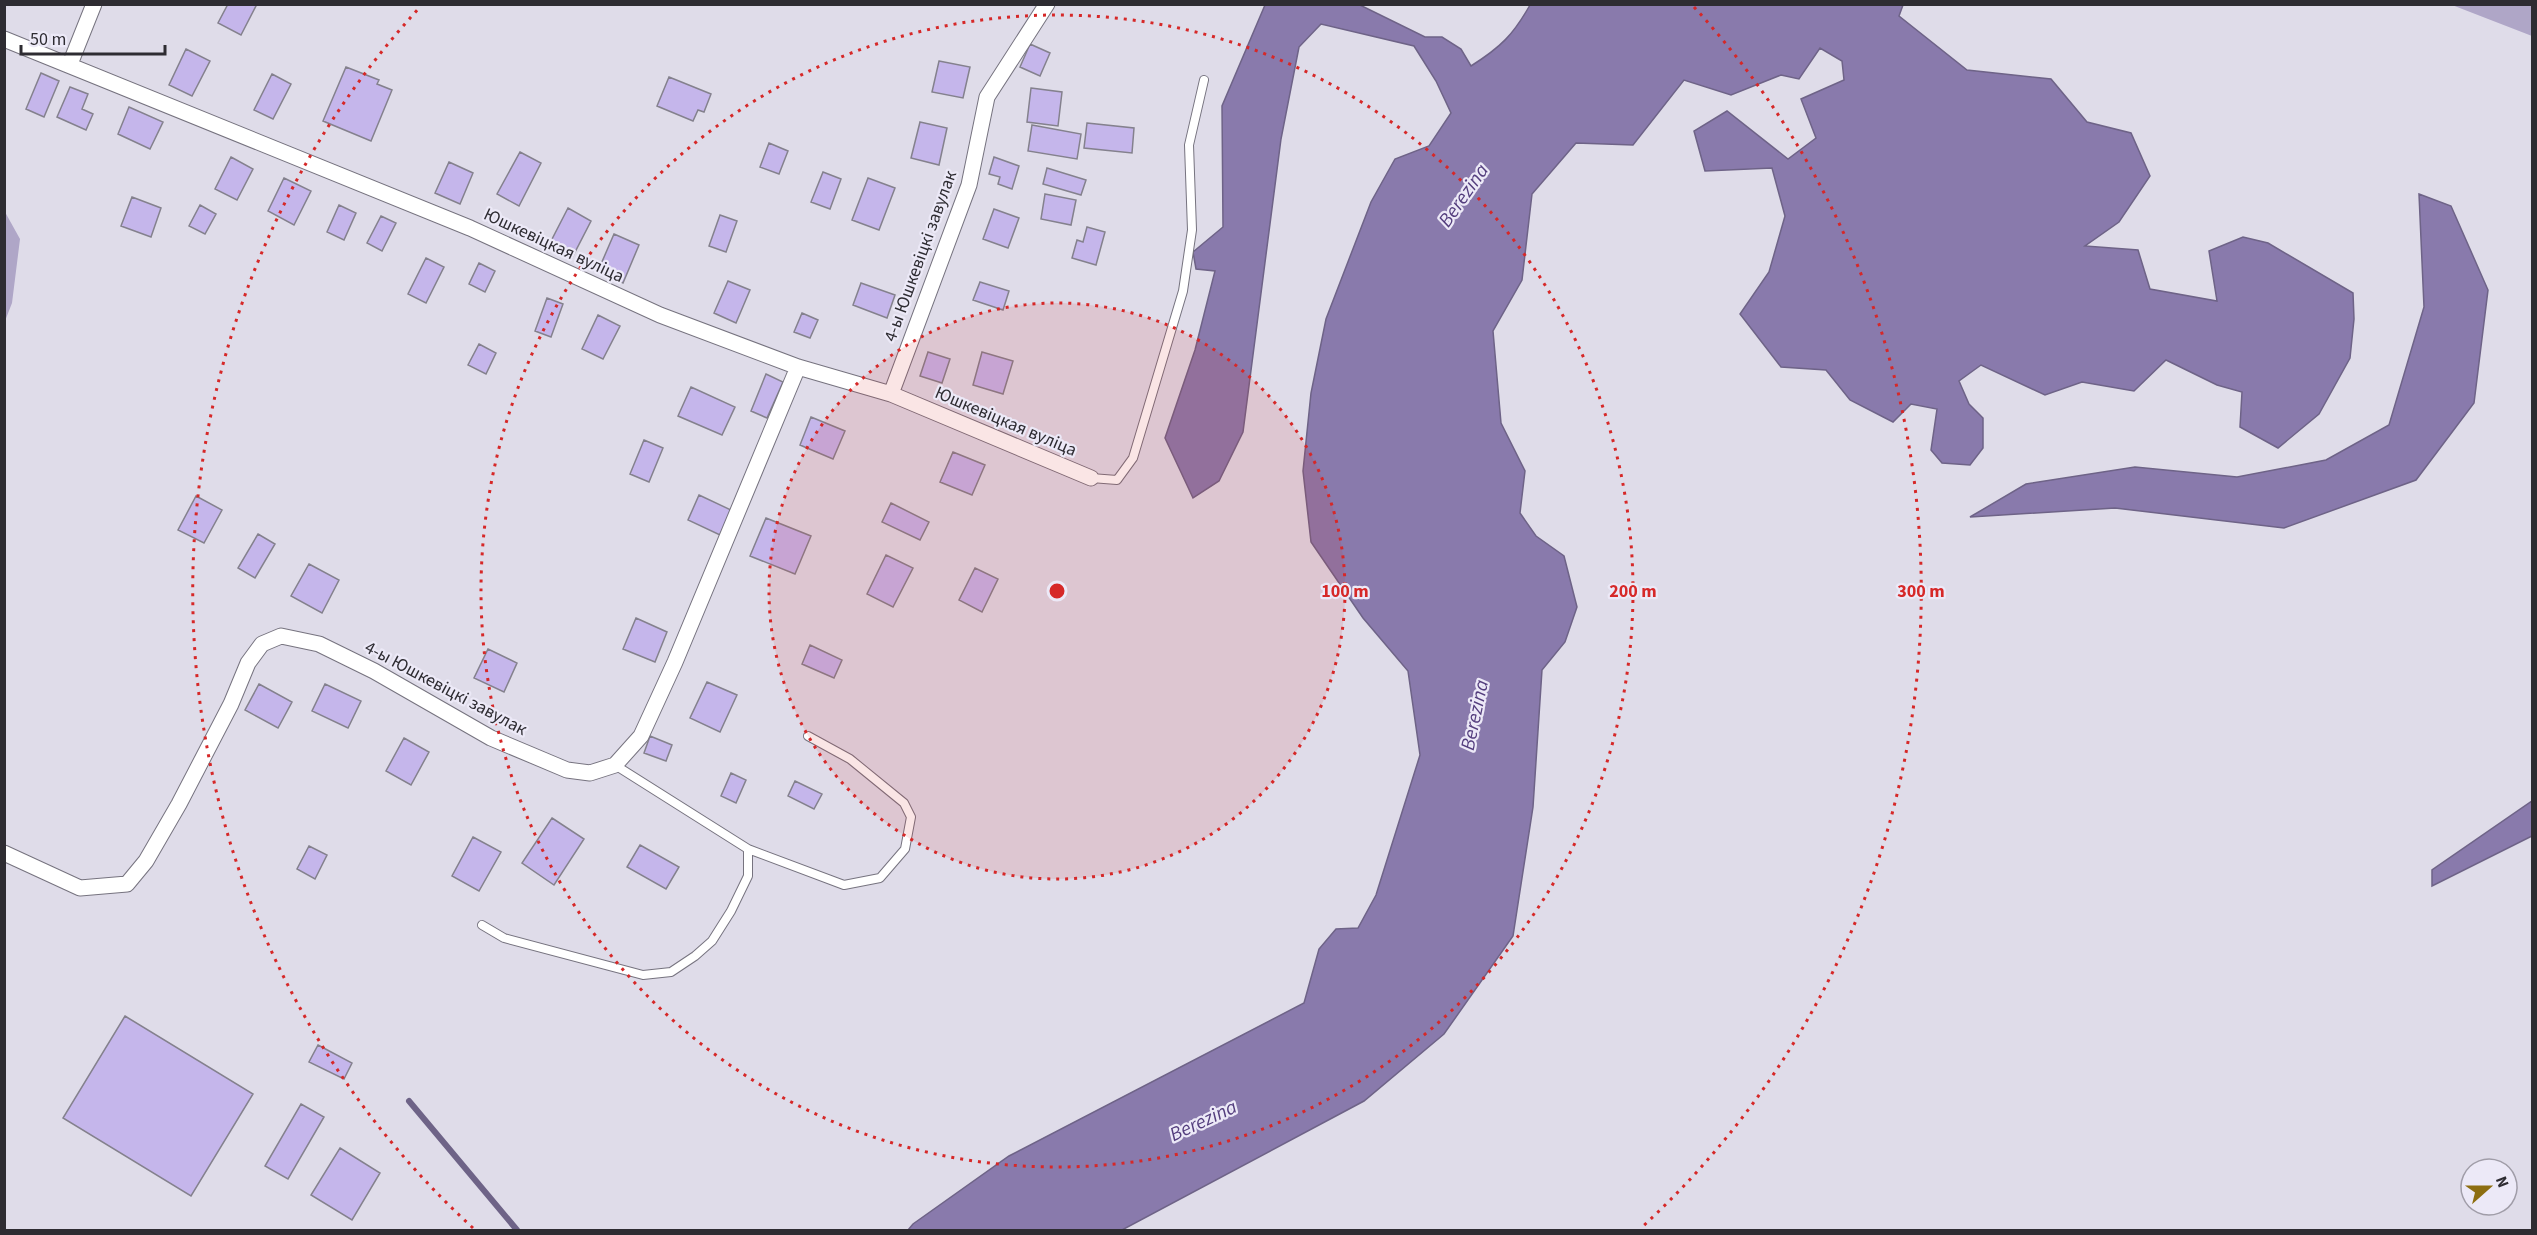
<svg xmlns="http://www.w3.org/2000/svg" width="2537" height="1235" font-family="'Source Sans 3',sans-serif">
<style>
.green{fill:#afa6c7}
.water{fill:#897aac;stroke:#6e6387;stroke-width:1.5}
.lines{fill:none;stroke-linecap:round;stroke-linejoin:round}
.stream{stroke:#6e6387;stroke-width:6}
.building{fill:#c5b6eb;stroke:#84818d;stroke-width:1.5}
.lane-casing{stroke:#76737f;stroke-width:10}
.street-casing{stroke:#76737f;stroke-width:17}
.lane{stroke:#fff;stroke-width:8}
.street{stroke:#fff;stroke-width:15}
.ring{fill:none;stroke:#d62828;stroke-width:3;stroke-dasharray:3 6}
.labels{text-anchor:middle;stroke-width:4.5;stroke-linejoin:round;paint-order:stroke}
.street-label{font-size:18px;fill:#2e2c32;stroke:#ece9f7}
.water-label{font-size:20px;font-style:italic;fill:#533d7d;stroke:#ece9f7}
.centre{fill:#d62828;stroke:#ece9f7;stroke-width:3}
.ring-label{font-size:18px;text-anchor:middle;font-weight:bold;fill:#d62828;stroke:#ece9f7;stroke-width:4.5;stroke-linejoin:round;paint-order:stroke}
</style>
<rect width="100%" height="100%" fill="#dfdce9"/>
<path class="green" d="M2452 5H2532V36Z
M5 212 20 239 12 303 5 321Z"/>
<path class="water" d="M1265 5H1360L1425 37H1442L1461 49 1471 66C1501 47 1513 35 1530 5H1903L1899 16 1967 70 2051 79 2087 122 2131 133 2150 176 2119 222 2085 246 2138 250 2150 289 2217 301 2209 251 2243 237 2268 243 2353 293 2354 319 2350 358 2319 414 2278 448 2240 427 2242 392 2217 385 2166 360 2134 391 2082 382 2045 395 1981 365 1959 381 1969 404 1983 418V448L1970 465 1942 463 1931 450 1937 409 1911 404 1893 422 1850 400 1826 370 1781 367 1740 314 1769 272 1785 216 1772 168 1705 171 1694 131 1727 111 1788 159 1816 138 1801 99 1844 80 1842 61 1820 48 1799 79 1781 75 1731 95 1684 80 1633 145 1576 143 1532 194 1522 280 1493 331 1501 423 1525 471 1520 513 1536 536 1564 556 1577 607 1565 642 1542 670 1533 807 1513 936 1444 1034 1364 1101 1122 1230H908L913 1224 1009 1156 1304 1003 1319 949 1336 929 1358 928 1376 895 1420 755 1408 671 1363 618 1311 542 1303 471 1311 393 1326 319 1371 202 1395 159 1429 146 1451 113 1436 81 1414 46 1321 24 1299 47 1281 139 1243 432 1219 481 1193 498 1165 438 1195 350 1215 271 1196 269 1193 252 1223 227 1222 106Z
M2419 194 2451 206 2488 290 2474 403 2416 480 2284 528 2115 508 1970 517 2026 484 2135 467 2237 477 2326 460 2389 425 2424 307Z
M2532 801V836L2432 886V870Z"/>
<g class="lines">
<path class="stream" d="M409 1101 517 1230"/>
</g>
<path class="building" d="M228 4H257L241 35 218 23Z
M1030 44 1050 53 1040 76 1020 67Z
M186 49 210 61 192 96 169 85Z
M939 61 970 67 963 98 932 92Z
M346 67 379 80 377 84 392 90 371 141 323 121Z
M41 73 59 81 44 117 26 109Z
M272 74 291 84 273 119 254 110Z
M669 77 711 94 704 112 698 110 693 121 657 106Z
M70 87 88 94 82 109 93 114 86 130 57 117Z
M1031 88 1062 92 1058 126 1027 122Z
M129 107 163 122 150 149 118 134Z
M920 122 947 128 939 165 911 158Z
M1087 123 1134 128 1132 153 1084 148Z
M1032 125 1081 134 1077 159 1028 151Z
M769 143 788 151 779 174 760 167Z
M520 152 541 163 519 206 497 194Z
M231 157 253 169 237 200 215 189Z
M994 157 1019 166 1012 189 998 184 1000 177 989 174Z
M449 162 473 173 460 204 435 193Z
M1047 168 1086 180 1081 195 1043 184Z
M823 172 841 179 830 209 811 202Z
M284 178 311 191 294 225 268 211Z
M868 178 895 188 879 230 852 220Z
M1045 194 1076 200 1071 225 1041 219Z
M132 197 161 208 151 237 121 226Z
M200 205 216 214 205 234 189 226Z
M339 205 356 213 344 240 327 232Z
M568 208 591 221 572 258 549 245Z
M994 209 1019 218 1008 248 983 239Z
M720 215 737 221 726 252 709 246Z
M381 216 396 223 382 251 367 243Z
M1087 227 1105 232 1096 265 1072 258 1077 240 1083 242Z
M614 234 639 245 623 283 598 271Z
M426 258 444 267 426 303 408 294Z
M479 263 495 271 485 292 469 284Z
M728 281 750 290 736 323 714 313Z
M980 282 1009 291 1003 310 973 300Z
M861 283 895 295 887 318 853 305Z
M547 298 563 304 551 337 535 331Z
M802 313 818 320 810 338 794 332Z
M598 315 620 326 603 359 582 349Z
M479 344 496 353 486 374 468 365Z
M928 352 950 359 942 383 920 376Z
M982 352 1013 361 1003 394 973 385Z
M766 374 783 382 767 418 751 411Z
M691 387 735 407 722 435 678 416Z
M811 417 845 431 833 459 800 445Z
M644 440 663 448 649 482 630 474Z
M953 452 985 465 972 495 940 482Z
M699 495 731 510 720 535 688 520Z
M196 496 222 510 204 543 178 530Z
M891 503 929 522 920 540 882 522Z
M766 518 811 536 795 574 750 556Z
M258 534 275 544 255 578 238 568Z
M886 555 913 568 893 607 867 594Z
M309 564 339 580 322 613 291 596Z
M975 568 998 579 982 612 959 600Z
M636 618 667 632 655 662 623 649Z
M810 645 842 660 834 678 802 664Z
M488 649 517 663 504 692 474 678Z
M707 682 737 695 720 732 690 718Z
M259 684 292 702 278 728 245 710Z
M325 684 361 701 348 728 312 711Z
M650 736 672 745 666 761 644 753Z
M404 738 429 752 411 785 386 771Z
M731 773 746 780 736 803 721 796Z
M795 781 822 794 814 809 788 796Z
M552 818 584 839 554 885 522 863Z
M473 837 501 852 479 891 452 876Z
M640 845 679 867 666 889 627 867Z
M309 846 327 855 315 879 297 869Z
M125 1016 253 1094 191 1196 63 1118Z
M318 1045 352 1063 344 1079 309 1062Z
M301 1104 324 1117 288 1179 265 1166Z
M340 1148 380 1173 352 1220 311 1195Z"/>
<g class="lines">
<defs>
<path id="lane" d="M1091 478 1117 480 1133 458 1183 291 1192 230 1189 145 1204 80
M615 765 748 849 844 885 880 878 905 849 911 817 904 803 850 759 808 736
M482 925 504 938 643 975 671 972 695 956 712 941 731 911 748 876V849"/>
<path id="street" d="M4 39 470 228 660 315 798 367 891 394 1091 478
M70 64 94 4
M891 394 969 185 987 97 1047 4
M4 853 80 888 127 884 146 861 179 804 231 704 248 663 262 644 281 636 319 644 374 671 491 738 567 770 590 773 615 765 641 736 675 662 798 367"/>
</defs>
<use href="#lane" class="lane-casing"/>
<use href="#street" class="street-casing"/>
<use href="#lane" class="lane"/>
<use href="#street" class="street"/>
</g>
<circle cx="1057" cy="591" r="288" fill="#d62828" fill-opacity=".12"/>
<g class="ring">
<circle cx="1057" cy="591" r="288"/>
<circle cx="1057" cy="591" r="576"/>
<path d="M473 1228A864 864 0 0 1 420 7M1694 7A864 864 0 0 1 1641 1228"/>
</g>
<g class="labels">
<g class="street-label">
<text transform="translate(554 245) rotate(25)" y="6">Юшкевіцкая вуліца</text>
<text transform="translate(920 256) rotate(-70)" y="6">4-ы Юшкевіцкі завулак</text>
<text transform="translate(1006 421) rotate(23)" y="6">Юшкевіцкая вуліца</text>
<text transform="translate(446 688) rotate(28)" y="6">4-ы Юшкевіцкі завулак</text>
</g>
<g class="water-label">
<text transform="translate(1463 195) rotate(-55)" y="7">Berezina</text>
<text transform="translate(1474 715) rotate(-78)" y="7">Berezina</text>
<text transform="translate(1203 1120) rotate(-25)" y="7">Berezina</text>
</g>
</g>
<circle cx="1057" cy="591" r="9" class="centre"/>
<g class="ring-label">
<text x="1345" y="597">100 m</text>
<text x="1633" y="597">200 m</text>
<text x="1921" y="597">300 m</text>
</g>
<rect width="2537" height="1235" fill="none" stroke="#2e2c32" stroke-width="12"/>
<g transform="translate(2489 1187) rotate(69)"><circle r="28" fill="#ece9f7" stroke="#a09da8" stroke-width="1.5"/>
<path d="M0-4.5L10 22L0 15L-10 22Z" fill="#8d6e11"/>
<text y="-9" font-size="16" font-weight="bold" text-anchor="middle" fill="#2e2c32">N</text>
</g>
<path d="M21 45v9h144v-9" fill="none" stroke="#2e2c32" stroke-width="3"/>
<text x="30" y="45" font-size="18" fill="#2e2c32" stroke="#ece9f7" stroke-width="4.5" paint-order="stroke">50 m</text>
</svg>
